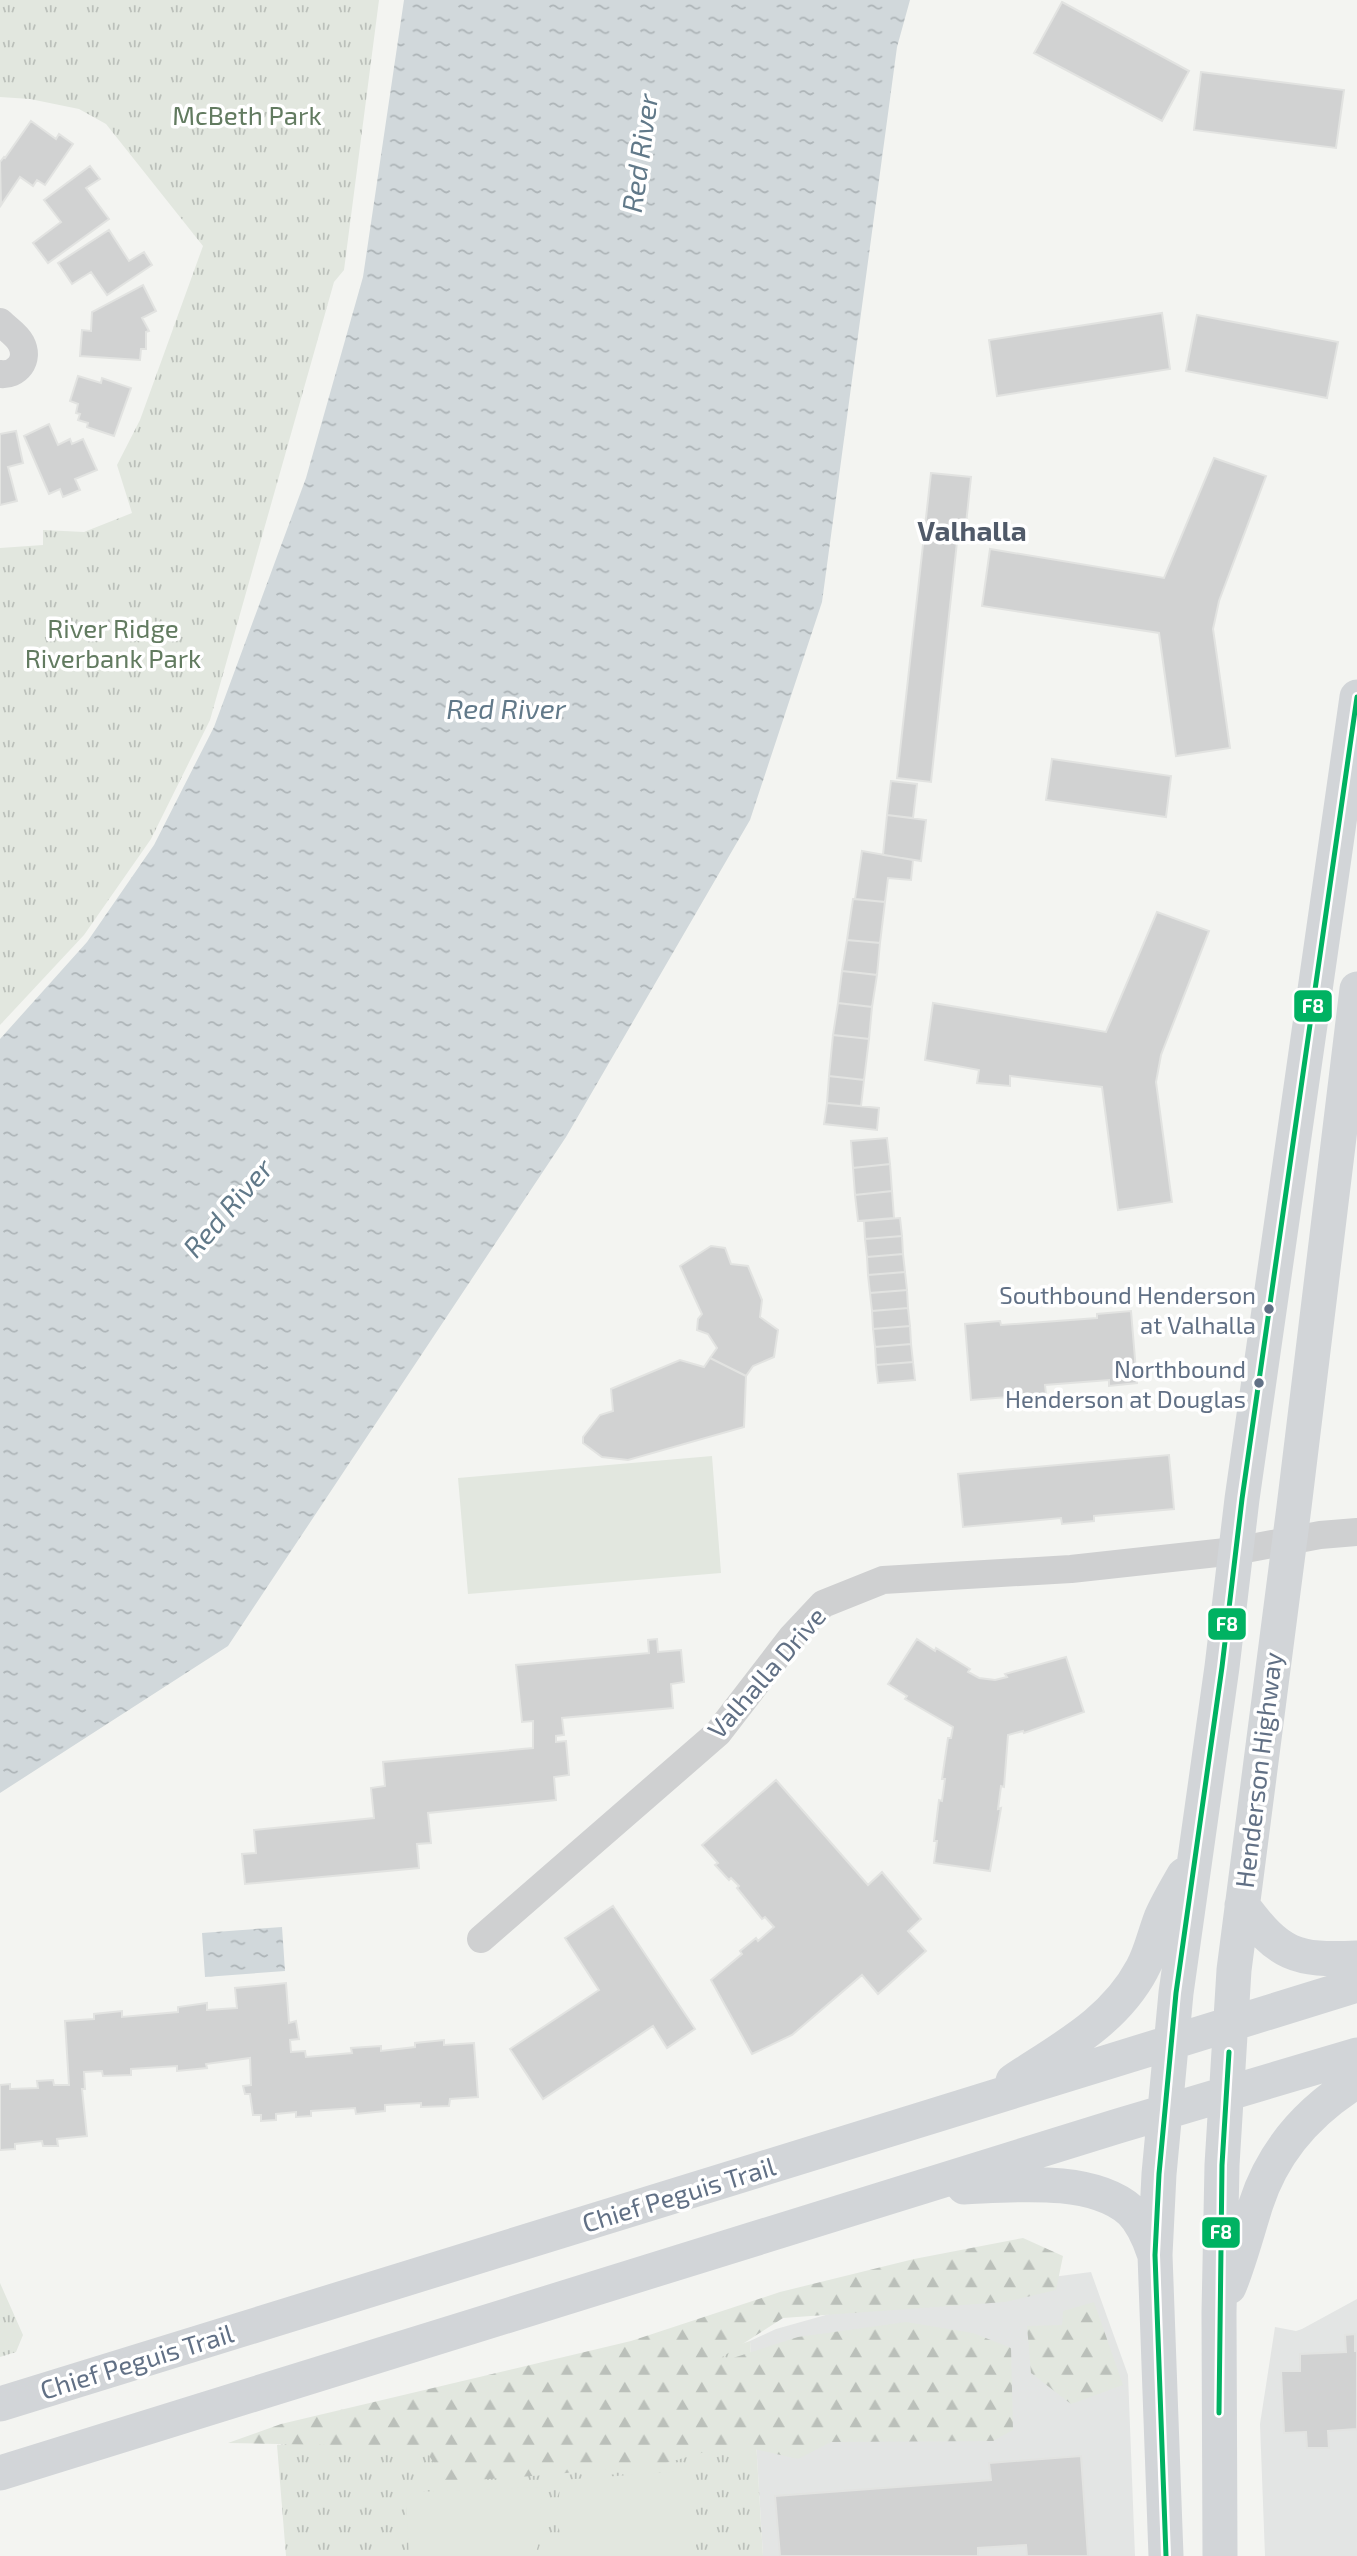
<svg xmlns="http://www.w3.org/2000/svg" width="1357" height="2556" font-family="'Exo 2',sans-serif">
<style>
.built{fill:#e3e5e4}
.grass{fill:url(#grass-tufts)}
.forest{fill:url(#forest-firs)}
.garden{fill:#e2e7df}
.water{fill:url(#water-ripples)}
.building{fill:#d1d2d2;stroke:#e2e3e1;stroke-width:2}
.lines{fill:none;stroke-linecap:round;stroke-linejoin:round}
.minor{stroke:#cfd0d1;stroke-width:28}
.major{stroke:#d2d5d8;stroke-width:35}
.bus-1-casing{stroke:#fff;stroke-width:10}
.bus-1{stroke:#00b262;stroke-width:5}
.bus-dot{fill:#617085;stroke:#fff;stroke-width:2.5}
.labels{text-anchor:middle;stroke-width:7;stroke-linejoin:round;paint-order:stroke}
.bus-label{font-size:24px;fill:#617085;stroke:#fff;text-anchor:end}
.park-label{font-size:26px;fill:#627b60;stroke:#fff}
.street-label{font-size:26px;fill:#617085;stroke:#fff}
.water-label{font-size:28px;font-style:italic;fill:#617989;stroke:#fff}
.neighbourhood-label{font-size:28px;font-weight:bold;fill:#505a69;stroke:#fff}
.line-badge{stroke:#fff;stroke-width:2.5}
.badge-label{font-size:19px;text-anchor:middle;font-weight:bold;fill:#fff}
</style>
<defs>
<pattern id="grass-tufts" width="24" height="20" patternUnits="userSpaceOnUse" patternTransform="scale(1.75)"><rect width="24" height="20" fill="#e2e7df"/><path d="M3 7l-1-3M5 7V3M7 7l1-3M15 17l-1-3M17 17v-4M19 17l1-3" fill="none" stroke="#bbc0ba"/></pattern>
<pattern id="forest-firs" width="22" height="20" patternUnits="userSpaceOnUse" patternTransform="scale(1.75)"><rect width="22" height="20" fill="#e2e7df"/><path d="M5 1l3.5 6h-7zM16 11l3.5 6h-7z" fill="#bbc0ba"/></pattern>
<pattern id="water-ripples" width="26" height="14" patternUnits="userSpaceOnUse" patternTransform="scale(1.75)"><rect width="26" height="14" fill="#d1d8db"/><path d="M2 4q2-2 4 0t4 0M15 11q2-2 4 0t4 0" fill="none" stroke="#adb4b7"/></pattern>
</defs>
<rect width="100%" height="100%" fill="#f3f4f1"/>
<path class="built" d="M1091 2272 1128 2375 1135 2556H763L750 2341 776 2329 865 2304 913 2295Z
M1357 2299V2556H1265L1260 2424 1275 2327 1296 2331 1302 2329Z"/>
<path class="grass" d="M0 0H379L344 270 334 282 210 720 151 839 84 935 0 1025V548L43 545V530L84 532 132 513 117 465 140 420 203 246 106 124 79 109 30 99 0 97Z
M0 2283 23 2335 16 2352 0 2357Z
M750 2341 763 2556H286L277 2445 415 2432 585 2396Z"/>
<path class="forest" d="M1023 2238 1063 2256 1056 2290 1005 2302 783 2318 708 2366 798 2337 906 2322 973 2333 1011 2348 1013 2430 993 2441 831 2442 798 2459 733 2444 666 2463 546 2475 447 2482 423 2447 228 2443 281 2424 631 2341 780 2292 914 2259Z
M1094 2302 1123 2385 1071 2404 1031 2373 1027 2326 1062 2325 1063 2311Z"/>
<path class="garden" d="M712 1456 721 1573 468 1594 458 1478Z
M684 2471 696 2482V2556H568L556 2520 561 2480Z
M542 2487 539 2542 535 2556H409L406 2499 413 2492Z"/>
<path class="water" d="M404 0H910L897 47 822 602 750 820 566 1137 228 1646 0 1793V1039L87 942 154 845 214 727 306 478 363 277Z
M282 1927 285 1971 205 1977 202 1933Z"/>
<path class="building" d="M1062 2 1189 71 1162 121 1034 53Z
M1201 72 1344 90 1336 148 1194 130Z
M31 121 56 139 59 134 73 144 45 185 37 180 33 186 20 177 1 205 0 162 4 157 5 158Z
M90 166 100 179 86 188 109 219 48 263 33 243 61 222 44 200Z
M109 230 129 261 144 252 152 265 107 295 91 272 72 284 58 263Z
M143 285 156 311 142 318 149 331 146 332V349H141L140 360 80 356 82 330 91 331 92 312Z
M1162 313 1170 369 997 396 989 340Z
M1197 315 1338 342 1327 398 1186 371Z
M78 376 101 383 102 378 131 388 114 436 87 427 88 423 78 420 80 414 76 413 78 404 70 401Z
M49 424 58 445 70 439 72 444 83 439 97 470 75 479 80 490 63 497 60 489 49 494 24 436Z
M16 431 23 463 8 467 17 501 0 505V434Z
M1214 458 1266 476 1219 601 1213 629 1230 748 1176 756 1159 633 982 606 990 549 1164 578Z
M931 473 971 477 964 543 957 542 931 782 897 778Z
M1052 759 1171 776 1166 817 1046 800Z
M891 781 917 784 913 818 887 815Z
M887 815 926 820 921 861 883 855Z
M862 851 913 860 911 880 888 878 885 902 855 899Z
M853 899 885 902 880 943 847 940Z
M1157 912 1209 931 1161 1055 1156 1082 1172 1202 1118 1210 1102 1087 1010 1076V1086L977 1083 979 1070 925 1060 933 1003 1106 1032Z
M847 940 880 943 877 975 842 971Z
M842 971 877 975 872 1007 838 1003Z
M838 1003 872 1007 869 1039 833 1035Z
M833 1035 869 1039 864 1080 829 1076Z
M829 1076 864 1080 861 1106 827 1103Z
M827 1103 879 1108 877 1130 824 1124Z
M887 1138 890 1164 853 1168 851 1141Z
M890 1164 892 1191 855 1195 853 1168Z
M892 1191 894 1218 858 1221 855 1195Z
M900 1218 902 1236 865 1239 864 1221Z
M902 1236 903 1254 867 1257 865 1239Z
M711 1246 725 1248 731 1264 748 1266 762 1300 760 1317 778 1330 774 1357 753 1366 746 1376 710 1358 717 1348 708 1334 697 1330 698 1319 702 1314 680 1266Z
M903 1254 905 1272 868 1275 867 1257Z
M905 1272 907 1290 870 1293 868 1275Z
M907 1290 908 1308 872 1311 870 1293Z
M908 1308 910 1326 873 1329 872 1311Z
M1131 1311 1137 1383 1109 1386V1380L1045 1385 1046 1394 971 1400 965 1324 1000 1321 1001 1325 1097 1318V1314Z
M910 1326 911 1344 875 1347 873 1329Z
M911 1344 913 1362 876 1365 875 1347Z
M710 1358 746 1376 744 1427 628 1460 602 1457 583 1443V1437L600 1415 613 1411 611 1389 680 1360 704 1367Z
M913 1362 915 1380 878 1383 876 1365Z
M1169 1455 1174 1509 1094 1516V1521L1062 1524 1061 1518 963 1527 958 1474Z
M657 1639 658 1652 681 1650 684 1682 671 1684 673 1708 562 1718 564 1735 556 1736V1742L566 1741 569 1775 554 1777 556 1800 428 1813 431 1843 417 1844 419 1868 245 1884 242 1854 256 1853 254 1830 374 1818 371 1788 385 1786 383 1762 533 1748V1721L522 1722 516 1665 649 1653 648 1640Z
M917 1639 935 1651 936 1648 970 1669 968 1672 979 1678 995 1680 1007 1677 1005 1674 1066 1657 1084 1712 1024 1733 1023 1731 1008 1735 1004 1787 1001 1786 998 1809 1001 1808 990 1871 934 1863 937 1841H934L939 1800 942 1801 945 1779H942L948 1738H951L953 1727 905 1699 907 1696 888 1684Z
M776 1780 868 1885 882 1872 921 1919 908 1931 926 1951 878 1994 862 1975 792 2035 752 2054 711 1980 742 1954 740 1951 756 1938 758 1941 774 1927 765 1917 762 1919 737 1888 739 1886 731 1878 729 1880 715 1865 718 1863 702 1845Z
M613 1906 695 2029 667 2048 653 2026 543 2099 510 2049 599 1990 565 1938Z
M286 1983 289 2023 296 2021 299 2039 290 2040 291 2052 305 2051 306 2057 352 2053 351 2048 381 2046V2051L415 2047V2043L444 2040V2045L474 2043 478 2097 450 2099 449 2106 421 2107V2103L385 2105V2111L356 2114 355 2108 311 2111V2116L296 2117V2112L276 2114V2120L261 2121V2115H253L250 2094H245L243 2086 251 2085 250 2058 206 2064 207 2068 177 2071V2066L131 2069V2075L103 2076 102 2071 84 2072 85 2089H82L87 2136 57 2139 58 2146H43L42 2141 15 2144V2149L0 2150V2085L10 2084V2089L38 2088 37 2081 53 2080 54 2085H69L65 2021 94 2019V2014L122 2011V2017L178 2012V2007L207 2003V2010L237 2008 235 1988Z
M1355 2334V2351H1357V2429L1328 2431 1329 2448H1307L1306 2432 1284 2433 1281 2371H1300V2354L1346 2352 1345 2335Z
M1081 2456 1088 2556H1027L1026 2545 978 2548V2556H780L775 2496 991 2480 989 2463Z"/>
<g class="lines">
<path class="minor" d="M0 322C6 328 17 335 21 343 30 360 17 376 0 374
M481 1939 718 1733 792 1637 823 1604 883 1580 1071 1569 1235 1551 1320 1535 1357 1532"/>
<path class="major" d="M1242 1905C1279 1955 1295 1961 1357 1958
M1013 2081C1061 2049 1114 2022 1142 1969 1151 1953 1154 1936 1161 1918 1167 1904 1176 1889 1184 1875
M964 2187C1013 2185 1092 2176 1131 2211 1143 2223 1149 2238 1154 2253
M1229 2287C1240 2260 1247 2232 1256 2204 1273 2151 1310 2110 1357 2081
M0 2404 1357 1985
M0 2473 1118 2126 1357 2055
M1166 2556 1155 2255 1159 2174 1176 1993 1222 1667 1242 1499 1357 697
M1220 2556 1219 2313 1222 2165 1234 1970 1294 1507 1357 989"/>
<defs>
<path id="bus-1" d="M1219 2413 1222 2165 1229 2052
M1166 2556 1155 2255 1159 2174 1176 1993 1222 1667 1242 1499 1357 697"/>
</defs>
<use href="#bus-1" class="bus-1-casing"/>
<use href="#bus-1" class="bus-1"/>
</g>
<g class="bus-dot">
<circle cx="1269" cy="1309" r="6"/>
<circle cx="1259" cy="1383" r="6"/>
</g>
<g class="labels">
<g class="bus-label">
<text x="1256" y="1304">Southbound Henderson<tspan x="1256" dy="30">at Valhalla</tspan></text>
<text x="1246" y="1378">Northbound<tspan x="1246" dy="30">Henderson at Douglas</tspan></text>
</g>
<g class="park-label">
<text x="247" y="125">McBeth Park</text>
<text x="113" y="638">River Ridge<tspan x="113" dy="30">Riverbank Park</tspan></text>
</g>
<g class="street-label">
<text transform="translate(767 1673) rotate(-49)" y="9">Valhalla Drive</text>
<text transform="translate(1259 1770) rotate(-83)" y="9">Henderson Highway</text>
<text transform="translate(679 2195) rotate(-17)" y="9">Chief Peguis Trail</text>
<text transform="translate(137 2362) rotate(-17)" y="9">Chief Peguis Trail</text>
</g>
<g class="water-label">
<text transform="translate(640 153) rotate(-82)" y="10">Red River</text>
<text x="506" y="719">Red River</text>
<text transform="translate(228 1208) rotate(-49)" y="10">Red River</text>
</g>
<g class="neighbourhood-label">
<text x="972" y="541">Valhalla</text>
</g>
</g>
<g class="line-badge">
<rect x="1293" y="989" width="40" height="34" rx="7" fill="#00b262"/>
<rect x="1207" y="1607" width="40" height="34" rx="7" fill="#00b262"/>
<rect x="1201" y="2216" width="40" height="33" rx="7" fill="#00b262"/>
</g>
<g class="badge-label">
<text x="1313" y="1013">F8</text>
<text x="1227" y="1631">F8</text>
<text x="1221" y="2239">F8</text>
</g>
</svg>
